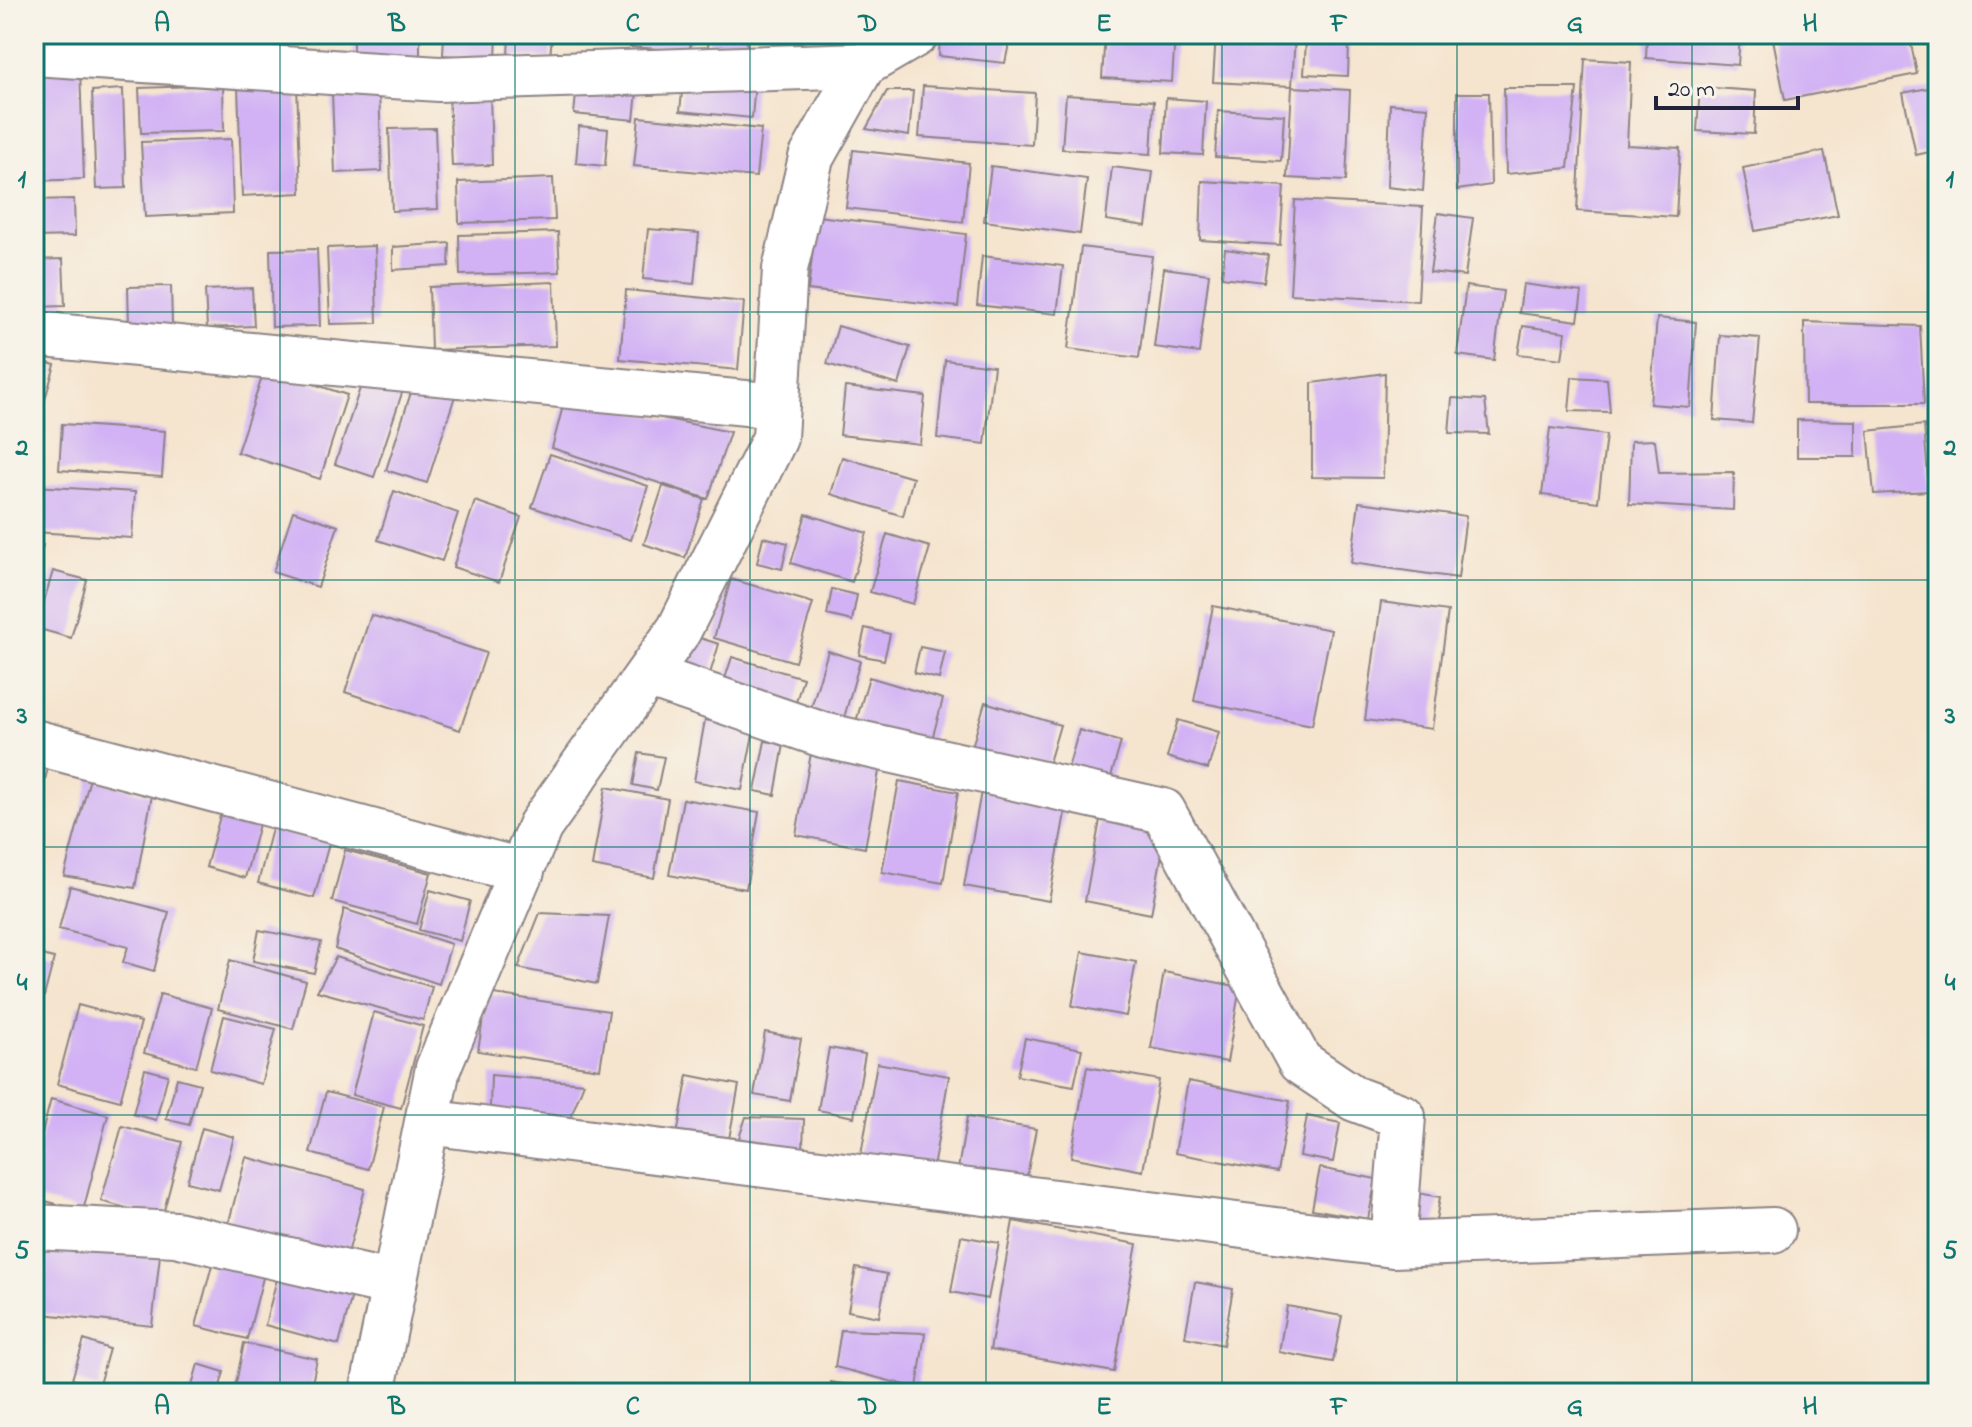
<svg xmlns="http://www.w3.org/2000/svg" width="1972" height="1427" font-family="'Indie Flower',sans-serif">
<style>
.building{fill:#d2b2f4}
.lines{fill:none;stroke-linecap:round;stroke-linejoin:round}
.street-casing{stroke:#8c8384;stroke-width:48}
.street{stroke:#fff;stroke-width:44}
.grid{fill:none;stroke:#0f766e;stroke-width:2;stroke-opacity:0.55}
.neatline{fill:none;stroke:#0f766e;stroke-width:3}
.grid-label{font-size:26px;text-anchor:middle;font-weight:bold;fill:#0f766e}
</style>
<rect width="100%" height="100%" fill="#f7f3e8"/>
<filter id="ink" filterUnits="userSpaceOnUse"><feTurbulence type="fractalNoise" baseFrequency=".0125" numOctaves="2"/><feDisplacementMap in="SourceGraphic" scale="16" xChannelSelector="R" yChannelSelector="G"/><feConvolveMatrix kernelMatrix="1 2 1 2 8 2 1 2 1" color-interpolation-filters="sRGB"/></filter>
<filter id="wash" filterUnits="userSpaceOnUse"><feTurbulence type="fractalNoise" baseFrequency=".006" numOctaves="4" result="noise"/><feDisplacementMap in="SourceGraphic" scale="32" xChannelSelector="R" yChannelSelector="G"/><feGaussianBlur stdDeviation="1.8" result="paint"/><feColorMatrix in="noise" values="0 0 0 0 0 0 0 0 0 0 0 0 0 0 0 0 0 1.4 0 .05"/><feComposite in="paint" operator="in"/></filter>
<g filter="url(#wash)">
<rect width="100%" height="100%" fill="#f5e4ce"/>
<g id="blocks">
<path class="building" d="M353 34H420V63L353 62Z
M444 34H497L496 59 443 55Z
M509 34H552L550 58 508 56Z
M565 34H606L605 41 564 39Z
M631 34H691L690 51 630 47Z
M709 34H747L746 51 708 48Z
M789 34H816L788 49Z
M940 34H1011L1005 63 939 56Z
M1105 34H1175L1172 82 1102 78Z
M1216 34 1295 35 1292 86 1213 82Z
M1647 34H1740L1738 65 1646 58Z
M1772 34H1909L1917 74 1785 100Z
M1306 41 1349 44 1348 76 1304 74Z
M1585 59 1631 62 1627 145 1680 148 1676 217 1577 211Z
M80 70 84 179 34 181V71Z
M684 75 755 82 752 118 680 111Z
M578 76 638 82 634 120 574 114Z
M223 85 224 131 141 133 139 88Z
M297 86 301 193 242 196 238 87Z
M923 86 1035 93 1032 145 919 137Z
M1938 86V150L1916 155 1903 93Z
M1292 87 1350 90 1346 181 1287 178Z
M1700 87 1756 91 1754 134 1697 131Z
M1504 88H1577L1568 168 1506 174Z
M123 89 126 188 96 189 92 91Z
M379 90 382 171 335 173 332 92Z
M887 91H913L909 136 866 129Z
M490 92 492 165 452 166 449 94Z
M1457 93H1489L1491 185 1457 190Z
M1066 95 1154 101 1151 154 1062 149Z
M1166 98 1206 101 1203 155 1163 153Z
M1390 104 1428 107 1423 191 1387 187Z
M1218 111 1284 115 1281 161 1215 157Z
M639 117 761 129 756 177 634 166Z
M579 126 608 129 605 166 576 163Z
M435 128 438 209 392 211 389 129Z
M231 139 233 213 145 217 141 142Z
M853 150 969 163 963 222 846 208Z
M1824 151 1838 215 1755 231 1743 168Z
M991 166 1087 179 1080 234 984 221Z
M1112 167 1153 172 1146 226 1106 220Z
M553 178 555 220 459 223 458 182Z
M1202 181 1284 186 1280 245 1200 240Z
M74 199 75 236 34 237V200Z
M1295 200 1423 207 1418 301 1290 294Z
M1438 213 1473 218 1465 276 1430 272Z
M817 216 966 234 958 307 808 290Z
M648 229 699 233 694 284 643 279Z
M558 232 560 272 460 275 459 235Z
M450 243 449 266 393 270V247Z
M375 246 377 323 330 324 327 248Z
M1081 247 1152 256 1139 358 1068 349Z
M317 249 320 326 272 327 270 250Z
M1225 249 1268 255 1264 282 1222 277Z
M982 256 1063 266 1057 314 977 305Z
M63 259 65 306 34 307V260Z
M1164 268 1209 274 1199 353 1154 347Z
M554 282 556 346 431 350 429 287Z
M1523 284 1582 292 1578 321 1519 313Z
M171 286 172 324 129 326 128 287Z
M1466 286 1503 291 1494 360 1457 355Z
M252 288 254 326 207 328 205 290Z
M626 290 744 302 738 370 620 359Z
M1657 318 1696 322 1690 407 1650 404Z
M1804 322 1920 326 1924 404H1805Z
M838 326 910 347 899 385 827 364Z
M1523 326 1566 332 1562 359 1518 354Z
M1720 335 1760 338 1752 423 1714 420Z
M34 359 55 365 38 423 34 421Z
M945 360 994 366 985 444 937 438Z
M265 368 347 395 320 479 237 452Z
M366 370 405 384 374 477 335 464Z
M1385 373 1383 478 1312 477V383Z
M1572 377 1607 379 1610 412 1569 411Z
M415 380 456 393 427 483 386 470Z
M845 387 925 396 920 444 840 435Z
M565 398 730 432 708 499 552 448Z
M1452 398 1485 400 1489 434 1449 433Z
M1797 420 1856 421V457H1797Z
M62 424 165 431 162 477 59 470Z
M1924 425 1929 491 1874 494 1868 431Z
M1550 428 1606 435 1598 502 1542 495Z
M1655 440 1659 473 1734 472 1733 510 1629 504 1631 441Z
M550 454 648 486 631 540 532 507Z
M842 457 913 478 903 516 831 494Z
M34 486 135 492 132 538 34 532Z
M663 486 704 499 685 558 644 544Z
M394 491 458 513 442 561 378 540Z
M475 501 521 517 499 582 453 567Z
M1359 502 1466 516 1458 578 1351 563Z
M293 511 338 526 318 587 273 572Z
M806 514 867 533 852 582 791 563Z
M887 534 930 547 913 604 870 592Z
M763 537 788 543 782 569 757 563Z
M34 543 43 545 35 579 34 578Z
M53 571 87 580 71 638 36 628Z
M731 579 813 603 795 662 714 638Z
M832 589 857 595 852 621 827 615Z
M1381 602 1448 611 1432 729 1365 720Z
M1213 606 1331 630 1312 725 1194 701Z
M371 615 486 653 460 730 345 692Z
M865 628 890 634 884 660 859 655Z
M684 633 719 644 706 687 672 677Z
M920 647 945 652 939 679 914 673Z
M828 651 860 661 842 725 809 715Z
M732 657 803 678 792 716 720 694Z
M869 677 943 699 928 754 853 732Z
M985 702 1060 725 1045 776 970 754Z
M705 720 754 729 742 790 694 781Z
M1178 720 1219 732 1208 769 1167 757Z
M1079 730 1121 742 1108 787 1066 775Z
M765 741 784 744 775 795 755 791Z
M812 748 881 761 865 848 796 835Z
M34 753 51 757 35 817H34Z
M639 753 664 757 657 790 633 785Z
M90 778 152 795 135 888 64 876Z
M899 781 958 792 943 883 882 872Z
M982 786 1067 802 1049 901 964 886Z
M606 787 668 799 654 878 592 866Z
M683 799 759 812 746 889 669 875Z
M222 809 260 820 245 878 206 867Z
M1100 820 1166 832 1151 914 1085 901Z
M273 825 330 840 314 898 258 883Z
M345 850 431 873 417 924 332 901Z
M70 886 169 912 154 971 123 962 128 947 59 929Z
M430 890 470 901 460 941 419 930Z
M344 909 451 944 439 984 335 949Z
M540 913 609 916 597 984 518 968Z
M259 930 321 942 314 973 253 961Z
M1082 952 1136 962 1126 1016 1072 1006Z
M34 953 54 958 40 1012 34 1010Z
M336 957 432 987 423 1020 317 991Z
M230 960 306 981 293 1029 218 1009Z
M1164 972 1240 987 1227 1062 1151 1048Z
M487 993 609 1011 600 1069 478 1051Z
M160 994 212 1008 196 1067 144 1053Z
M78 1005 141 1022 120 1101 57 1084Z
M374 1012 423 1026 401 1108 352 1095Z
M224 1016 276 1029 261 1084 210 1070Z
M34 1023 43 1024 36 1069H34Z
M765 1032 801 1039 790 1101 754 1095Z
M1025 1038 1082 1049 1074 1086 1017 1076Z
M829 1048 865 1054 854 1117 818 1110Z
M877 1063 949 1076 933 1168 861 1155Z
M1087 1067 1159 1080 1143 1171 1071 1157Z
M145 1069 168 1075 156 1120 133 1114Z
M491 1075 584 1083 569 1121 490 1107Z
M688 1075 739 1085 728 1144 677 1135Z
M177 1078 200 1084 189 1125 166 1119Z
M1188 1081 1290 1101 1277 1172 1175 1153Z
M326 1092 384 1107 368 1169 310 1153Z
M51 1099 108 1115 83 1211 34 1198V1164Z
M1307 1116 1340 1123 1333 1162 1300 1156Z
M746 1117 804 1119 803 1153 735 1150Z
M967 1117 1036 1129 1026 1181 958 1169Z
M122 1126 182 1142 162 1218 101 1201Z
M202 1128 234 1137 219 1190 187 1182Z
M246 1157 365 1189 346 1261 227 1229Z
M1320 1168 1376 1179 1368 1219 1312 1209Z
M1407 1191 1440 1197 1433 1238 1400 1232Z
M1013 1221 1137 1244 1114 1372 990 1350Z
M961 1236 999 1243 988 1299 951 1292Z
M42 1242 160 1255 152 1326 34 1313Z
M213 1261 264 1274 247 1339 196 1326Z
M856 1268 887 1274 879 1317 848 1311Z
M279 1271 353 1291 339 1345 265 1325Z
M1195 1282 1233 1289 1223 1345 1185 1337Z
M1287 1306 1342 1316 1333 1362 1279 1352Z
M841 1330 925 1333 917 1388 835 1367Z
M84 1340 109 1349 98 1388 72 1379Z
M244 1343 317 1359 310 1393H234Z
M198 1364 224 1372 218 1393H190Z
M831 1382 884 1391V1393H829Z"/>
</g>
</g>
<g filter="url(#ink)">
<use href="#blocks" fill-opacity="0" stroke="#8c8384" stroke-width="2"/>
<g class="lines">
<defs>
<path id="street" d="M34 53 439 79 863 65
M34 334 777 406
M647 675 823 735 1163 811 1300 1062 1355 1099 1403 1117 1393 1245
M34 742 522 871
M427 1122 1393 1245 1773 1230
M34 1227 176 1234 394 1284
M372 1393 438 1068 540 826 679 630 775 438 785 269 811 158 863 65 916 34"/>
</defs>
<use href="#street" class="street-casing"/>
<use href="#street" class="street"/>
</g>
</g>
<path class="grid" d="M280 34V1393M515 34V1393M750 34V1393M986 34V1393M1222 34V1393M1457 34V1393M1692 34V1393M34 312H1938M34 580H1938M34 847H1938M34 1115H1938"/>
<rect width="1972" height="1427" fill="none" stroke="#f7f3e8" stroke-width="88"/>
<path d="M1656 96v12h142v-12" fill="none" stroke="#22223b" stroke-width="4"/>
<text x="1668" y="96" font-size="24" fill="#22223b" stroke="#f7f3e8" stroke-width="6" paint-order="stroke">20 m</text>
<rect x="44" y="44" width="1884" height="1339" class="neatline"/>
<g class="grid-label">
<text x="162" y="31">A</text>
<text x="397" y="31">B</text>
<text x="633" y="31">C</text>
<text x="868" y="31">D</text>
<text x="1104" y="31">E</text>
<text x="1339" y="31">F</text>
<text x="1575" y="31">G</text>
<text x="1810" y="31">H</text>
<text x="22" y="187">1</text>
<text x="1950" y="187">1</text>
<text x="22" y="455">2</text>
<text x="1950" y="455">2</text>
<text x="22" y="723">3</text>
<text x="1950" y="723">3</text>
<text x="22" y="990">4</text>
<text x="1950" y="990">4</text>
<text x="22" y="1258">5</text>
<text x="1950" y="1258">5</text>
<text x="162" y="1414">A</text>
<text x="397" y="1414">B</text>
<text x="633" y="1414">C</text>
<text x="868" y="1414">D</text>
<text x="1104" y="1414">E</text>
<text x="1339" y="1414">F</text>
<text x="1575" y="1414">G</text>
<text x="1810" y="1414">H</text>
</g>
</svg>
